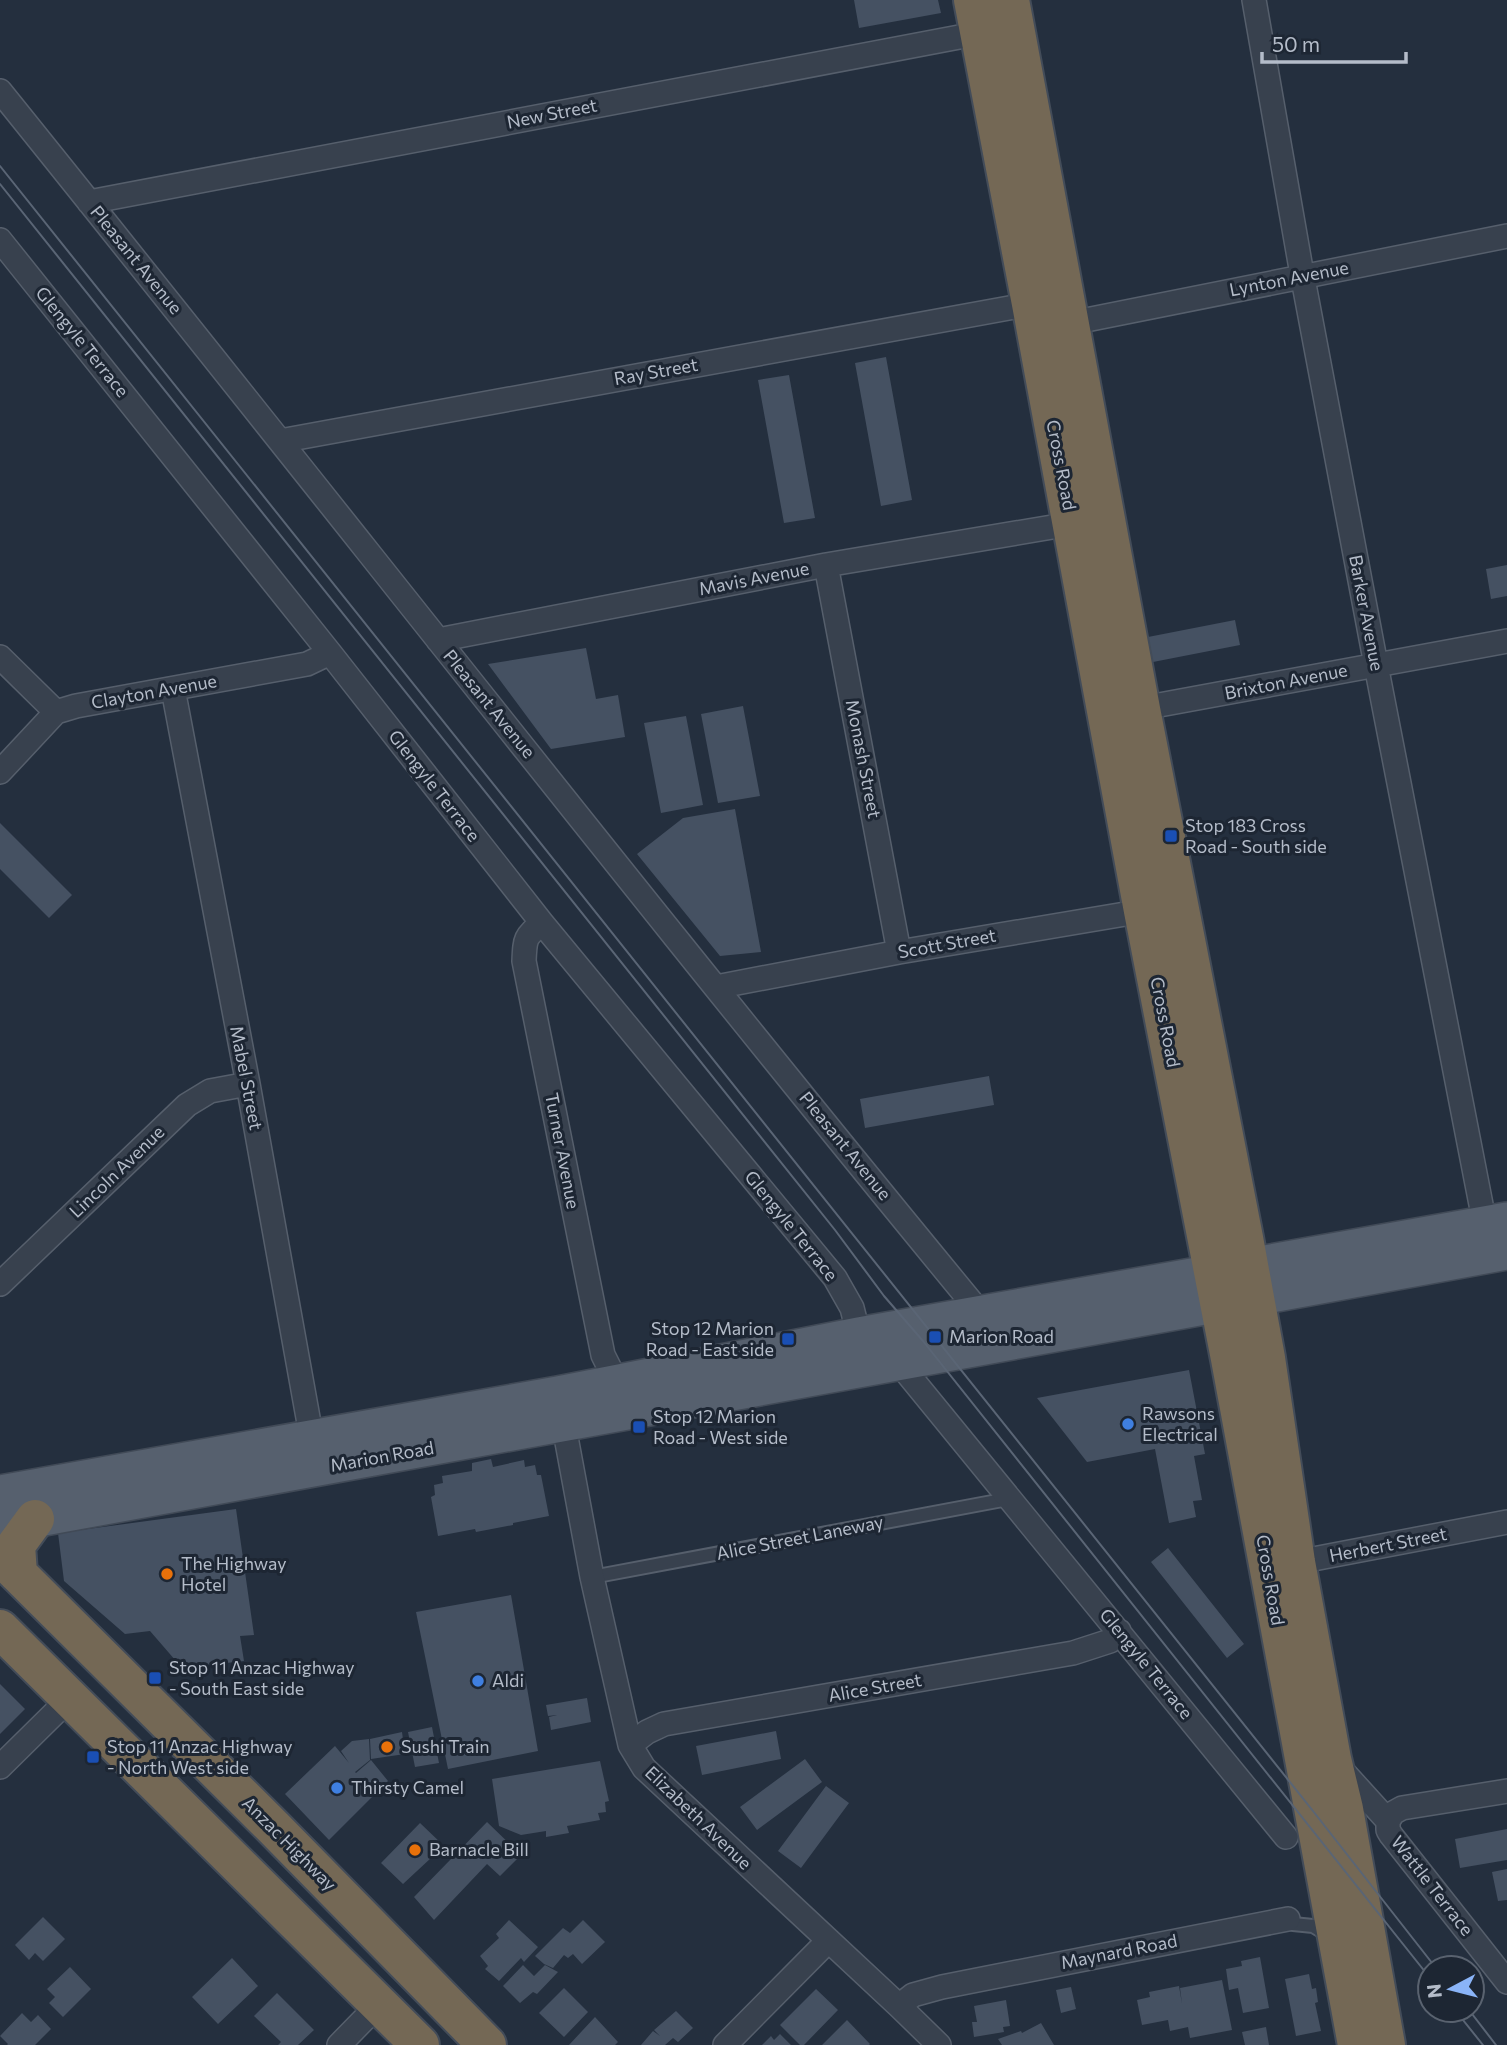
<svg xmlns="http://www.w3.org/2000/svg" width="1507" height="2045" font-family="Commissioner,sans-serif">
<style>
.building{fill:#455162}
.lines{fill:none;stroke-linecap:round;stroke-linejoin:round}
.lane-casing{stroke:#565f6c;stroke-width:16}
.street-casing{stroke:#565f6c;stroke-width:26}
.primary-casing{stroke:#414a57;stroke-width:40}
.highway-casing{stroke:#434c59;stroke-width:42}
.lane{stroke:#38414e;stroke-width:12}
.street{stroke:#38414e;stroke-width:23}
.primary{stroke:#56606e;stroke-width:37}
.highway{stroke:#746855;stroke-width:38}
.tram{stroke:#5a6575;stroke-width:2}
.transit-dot{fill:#1a4fb4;stroke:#1d2633;stroke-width:2.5}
.shop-dot{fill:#3f7fe0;stroke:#1d2633;stroke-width:2.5}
.food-dot{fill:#e8710a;stroke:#1d2633;stroke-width:2.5}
.labels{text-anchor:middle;stroke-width:6;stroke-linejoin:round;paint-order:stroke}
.street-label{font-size:18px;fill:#b4bcc9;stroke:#1d2633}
.poi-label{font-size:18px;fill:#b4bcc9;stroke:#1d2633;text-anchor:start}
</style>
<rect width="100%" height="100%" fill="#242f3e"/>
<path class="building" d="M854 0H938L941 13 859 28Z
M886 357 912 500 881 506 855 363Z
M789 375 815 518 784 523 758 380Z
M1507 565V596L1491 599 1486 569Z
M1235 620 1240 645 1153 662 1148 637Z
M586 648 596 699 618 695 625 737 551 749 488 664Z
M743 706 760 796 718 803 701 714Z
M686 716 703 805 661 813 644 723Z
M735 809 761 952 720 956 637 854 683 818Z
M0 823 72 895 49 918 0 869Z
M989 1076 994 1105 865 1128 860 1099Z
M1189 1370 1205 1454 1194 1456 1202 1500 1193 1501 1196 1517 1169 1523 1155 1449 1087 1462 1037 1398Z
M491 1459 493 1467 524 1460 525 1467 535 1465 537 1475H541L549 1516 513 1523V1525L476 1532 475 1529 438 1536 431 1497 435 1495 434 1485 443 1483 442 1476 472 1471V1463Z
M236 1509 254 1635 240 1636 244 1661 182 1668 150 1631 125 1634 64 1581 58 1533Z
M1168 1548 1244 1644 1227 1658 1151 1562Z
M511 1595 538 1751 448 1769 416 1612Z
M0 1684 25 1709 0 1734Z
M587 1698 591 1722 551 1730 549 1717 557 1715 548 1716 546 1705Z
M432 1727 439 1763 415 1767 408 1732Z
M776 1731 781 1759 702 1775 696 1746Z
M402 1732 405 1754 371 1759 370 1739Z
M369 1739 370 1760 355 1772 356 1773 371 1760 388 1781 329 1840 285 1794 335 1746 349 1763 341 1751 352 1741Z
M805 1759 822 1782 757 1830 740 1807Z
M600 1761 609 1801 605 1802 606 1812 598 1813 600 1820 567 1826 569 1833 546 1837V1831L521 1835 499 1826 492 1779Z
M826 1786 849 1803 801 1868 778 1851Z
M487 1822 521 1855 500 1876 487 1864 434 1920 414 1897Z
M420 1823 442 1844 430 1856 431 1858 403 1884 381 1863Z
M1507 1829V1860L1460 1868 1455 1839Z
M1507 1869V1900L1498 1901 1492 1872Z
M43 1917 65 1939 43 1961 35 1953 29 1960 15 1945Z
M509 1920 538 1947 524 1962 521 1958 499 1981 485 1969 488 1966 480 1956 499 1938 496 1934Z
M583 1920 605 1942 582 1964 573 1954 568 1958 564 1955 553 1968 544 1964 535 1956 563 1928 570 1933Z
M1260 1957 1269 2008 1243 2013 1238 1988 1229 1990 1226 1969 1242 1966 1241 1961Z
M232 1958 258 1986 218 2024 192 1997Z
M523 1965 534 1976 545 1965 558 1972 537 1994 533 1992 520 2003 503 1986Z
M70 1967 91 1989 63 2017 49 2003 55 1997 47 1989Z
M1309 1974 1312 1989 1316 1988 1318 2002 1315 2003 1321 2031 1296 2036 1285 1979Z
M1222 1980 1232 2030 1190 2038 1188 2027 1170 2031 1168 2020 1142 2025 1137 2000 1150 1997 1149 1992 1179 1986 1182 2004 1180 1988Z
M1071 1987 1076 2009 1061 2013 1056 1990Z
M564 1988 588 2012 564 2037 539 2013Z
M816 1989 838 2010 804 2045H800L780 2025Z
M277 1993 314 2030 298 2045H278L281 2042 254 2016Z
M1006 2000 1010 2026 1003 2027 1004 2032 974 2037 972 2022H977L974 2006Z
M676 2011 693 2028 678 2042 673 2038 665 2045H641L653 2031 660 2036 654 2030Z
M22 2013 31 2022 38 2015 51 2029 35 2045H7L8 2044 0 2036Z
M595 2017 618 2042 615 2045H569Z
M847 2020 870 2044 869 2045H822Z
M1041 2023 1054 2045H1002L998 2039 1021 2031 1022 2033Z
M1266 2027 1269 2045H1245L1242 2032Z
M780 2034 791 2045H762L771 2036 774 2040Z"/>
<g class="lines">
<defs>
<path id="lane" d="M592 1577 1008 1499
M1288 1919 1293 1924 1313 1926 1328 1935"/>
<path id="street" d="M1254 0 1300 263 1376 665 1485 1225
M0 91C328 498 649 911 982 1315
M89 202 991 31
M0 240 330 653 542 923 835 1278 852 1308 859 1336
M1071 323 1507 236
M280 441 1031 304
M826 565 899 952
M438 640 826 565 1082 522
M0 657 56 712
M173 689 248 1084 314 1451
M1132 710 1507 641
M0 772 56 712 76 706 307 664 330 653
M542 923C525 937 525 938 524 961L603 1355 617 1383
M716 987 899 952 1155 909
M0 1284 187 1105 210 1091 248 1084
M898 1362 1286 1837
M561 1410 592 1577 630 1745 644 1768 899 2006 939 2045
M1287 1564 1507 1522
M630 1745 647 1732 664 1724 1073 1653 1110 1641 1119 1631
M0 1767 71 1697
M1339 1767 1388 1821V1830L1391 1835 1507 1982
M1388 1821 1393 1813 1402 1808 1507 1791
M899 2006 913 1995 942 1987 1288 1919
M339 2045 379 2004
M725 2045 828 1941"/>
<path id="primary" d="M0 1494 558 1395 859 1336 1507 1221
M0 1525 1507 1251"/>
<path id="highway" d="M973 0 1031 304 1143 911 1230 1359 1357 2045
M1010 0 1141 709 1244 1238 1266 1358 1296 1562 1332 1759 1344 1809 1386 2045
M0 1556 274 1828 487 2045
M18 1574 16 1545 35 1519
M0 1629 420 2045"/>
</defs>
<use href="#lane" class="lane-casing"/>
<use href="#street" class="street-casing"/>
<use href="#primary" class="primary-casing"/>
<use href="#highway" class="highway-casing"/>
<use href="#lane" class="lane"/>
<use href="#street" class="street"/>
<use href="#primary" class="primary"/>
<use href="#highway" class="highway"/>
<path class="tram" d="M0 166 1313 1811 1436 1968
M0 184 835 1230 884 1296 923 1341 1430 1978
M1455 2010 1483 2045
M1469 2010 1496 2045"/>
</g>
<g class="transit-dot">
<rect x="1164" y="829" width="14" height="14" rx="3.5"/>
<rect x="928" y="1330" width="14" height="14" rx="3.5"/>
<rect x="781" y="1332" width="14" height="14" rx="3.5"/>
<rect x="632" y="1420" width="14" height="14" rx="3.5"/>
<rect x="148" y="1671" width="14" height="14" rx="3.5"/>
<rect x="86" y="1750" width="14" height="14" rx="3.5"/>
</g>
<g class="shop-dot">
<circle cx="1128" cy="1424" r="7"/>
<circle cx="478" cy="1681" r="7"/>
<circle cx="337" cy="1788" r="7"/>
</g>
<g class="food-dot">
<circle cx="167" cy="1574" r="7"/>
<circle cx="387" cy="1747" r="7"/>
<circle cx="415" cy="1850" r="7"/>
</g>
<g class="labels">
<g class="street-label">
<text transform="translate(552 114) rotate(-11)" y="6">New Street</text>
<text transform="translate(136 260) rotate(51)" y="6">Pleasant Avenue</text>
<text transform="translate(1289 279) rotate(-11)" y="6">Lynton Avenue</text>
<text transform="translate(82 342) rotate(51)" y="6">Glengyle Terrace</text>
<text transform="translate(656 372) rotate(-10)" y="6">Ray Street</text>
<text transform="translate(1061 465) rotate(79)" y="6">Cross Road</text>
<text transform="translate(754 579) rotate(-11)" y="6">Mavis Avenue</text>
<text transform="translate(1366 613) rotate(79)" y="6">Barker Avenue</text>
<text transform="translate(1286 682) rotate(-11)" y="6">Brixton Avenue</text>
<text transform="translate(154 692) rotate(-10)" y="6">Clayton Avenue</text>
<text transform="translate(489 704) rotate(51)" y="6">Pleasant Avenue</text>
<text transform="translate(863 759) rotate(79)" y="6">Monash Street</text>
<text transform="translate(434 786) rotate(52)" y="6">Glengyle Terrace</text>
<text transform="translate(947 944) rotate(-10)" y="6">Scott Street</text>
<text transform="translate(1165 1022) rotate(79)" y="6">Cross Road</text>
<text transform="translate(246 1078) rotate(79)" y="6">Mabel Street</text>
<text transform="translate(845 1146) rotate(51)" y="6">Pleasant Avenue</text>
<text transform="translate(562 1151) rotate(79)" y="6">Turner Avenue</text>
<text transform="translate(117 1172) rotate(-44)" y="6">Lincoln Avenue</text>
<text transform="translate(791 1226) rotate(51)" y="6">Glengyle Terrace</text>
<text transform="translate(382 1457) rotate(-10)" y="6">Marion Road</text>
<text transform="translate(800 1538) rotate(-11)" y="6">Alice Street Laneway</text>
<text transform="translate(1388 1545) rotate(-11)" y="6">Herbert Street</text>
<text transform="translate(1270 1580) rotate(80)" y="6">Cross Road</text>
<text transform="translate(1146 1664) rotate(51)" y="6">Glengyle Terrace</text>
<text transform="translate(875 1688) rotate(-10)" y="6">Alice Street</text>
<text transform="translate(698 1818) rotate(44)" y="6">Elizabeth Avenue</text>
<text transform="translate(289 1844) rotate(45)" y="6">Anzac Highway</text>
<text transform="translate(1432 1886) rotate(52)" y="6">Wattle Terrace</text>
<text transform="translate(1119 1952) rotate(-11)" y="6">Maynard Road</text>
</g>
<g class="poi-label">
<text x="1185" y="832">Stop 183 Cross<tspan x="1185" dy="21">Road - South side</tspan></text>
<text x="774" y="1335" text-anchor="end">Stop 12 Marion<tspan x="774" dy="21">Road - East side</tspan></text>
<text x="949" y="1343">Marion Road</text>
<text x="1142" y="1420">Rawsons<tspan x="1142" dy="21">Electrical</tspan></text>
<text x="653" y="1423">Stop 12 Marion<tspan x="653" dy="21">Road - West side</tspan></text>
<text x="181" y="1570">The Highway<tspan x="181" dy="21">Hotel</tspan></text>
<text x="169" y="1674">Stop 11 Anzac Highway<tspan x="169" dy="21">- South East side</tspan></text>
<text x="492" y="1687">Aldi</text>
<text x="107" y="1753">Stop 11 Anzac Highway<tspan x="107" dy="21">- North West side</tspan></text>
<text x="401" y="1753">Sushi Train</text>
<text x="351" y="1794">Thirsty Camel</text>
<text x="429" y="1856">Barnacle Bill</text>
</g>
</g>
<g transform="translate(1451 1989) rotate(263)"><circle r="33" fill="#1d2633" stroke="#59626f" stroke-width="2"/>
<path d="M0-5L12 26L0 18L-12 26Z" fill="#8ab4f8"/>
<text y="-10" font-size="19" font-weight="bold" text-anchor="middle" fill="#b4bcc9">N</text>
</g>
<path d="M1262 52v10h144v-10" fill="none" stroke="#b4bcc9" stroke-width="3.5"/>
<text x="1272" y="52" font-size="21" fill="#b4bcc9" stroke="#1d2633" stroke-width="5" paint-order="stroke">50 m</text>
</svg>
